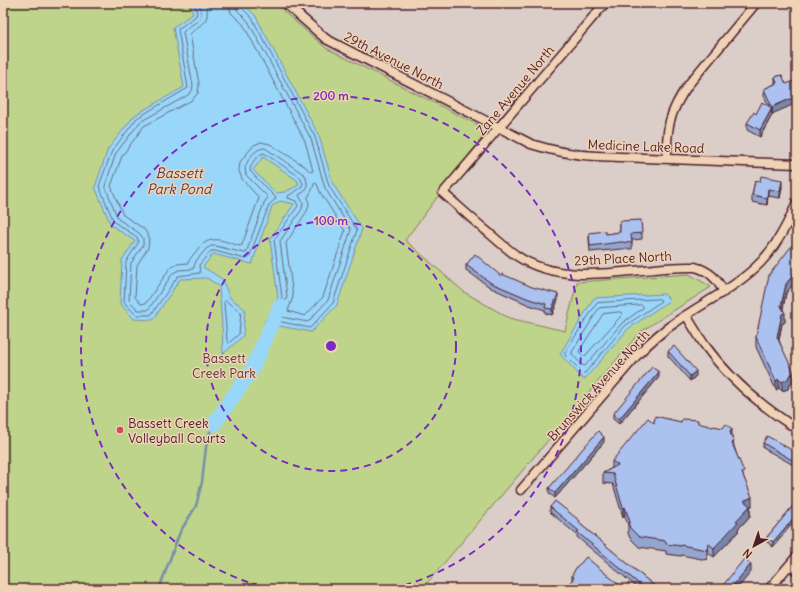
<svg xmlns="http://www.w3.org/2000/svg" width="800" height="592" font-family="Delius,sans-serif">
<style>
.green{fill:#bdd48a;stroke:#847a5a}
.water{fill:#99d7fa;stroke:#798da7;fill-rule:evenodd}
.lines{fill:none;stroke-linecap:round;stroke-linejoin:round}
.shore{stroke:#6a697e;stroke-width:1}
.stream{stroke:#798da7;stroke-width:2.5}
.river{stroke:#99d7fa;stroke-width:15}
.minor-casing{stroke:#4a1f2b;stroke-width:11}
.minor{stroke:#f0d2b6;stroke-width:8}
.wall{fill:#93a6ce;stroke:#4a1f2b}
.shaded-wall{fill:#7887a7;stroke:#4a1f2b}
.building{fill:#abc1ef;stroke:#4a1f2b}
.ring{fill:none;stroke:#7b2cbf;stroke-width:2;stroke-dasharray:7 5}
.poi-dot{fill:#d1495b;stroke:#f0d2b6;stroke-width:1.5}
.labels{text-anchor:middle;stroke-width:3;stroke-linejoin:round;paint-order:stroke}
.street-label{font-size:13px;fill:#4a1f2b;stroke:#f0d2b6}
.park-label{font-size:13px;fill:#5b3a39;stroke:#f0d2b6}
.poi-label{font-size:13px;fill:#4a1f2b;stroke:#f0d2b6;text-anchor:start}
.water-label{font-size:14px;font-style:italic;fill:#563b4a;stroke:#f0d2b6}
.centre{fill:#7b2cbf;stroke:#f0d2b6;stroke-width:2}
.ring-label{font-size:12px;text-anchor:middle;font-weight:bold;fill:#7b2cbf;stroke:#f0d2b6;stroke-width:3;stroke-linejoin:round;paint-order:stroke}
</style>
<rect width="100%" height="100%" fill="#dbcdc7"/>
<filter id="ink" filterUnits="userSpaceOnUse"><feTurbulence type="fractalNoise" baseFrequency=".025" numOctaves="2"/><feDisplacementMap in="SourceGraphic" scale="8" xChannelSelector="R" yChannelSelector="G"/><feConvolveMatrix kernelMatrix="1 2 1 2 8 2 1 2 1" color-interpolation-filters="sRGB"/></filter>
<g filter="url(#ink)">
<path class="green" d="M3 3H274L326 48 488 130 405 240 464 292 509 318 565 331 577 282 689 274 711 287 640 332 422 589H3Z"/>
<path class="water" d="M190 3H242L255 15 319 136 333 184 362 229 337 305 311 332 264 323 278 297 270 239 294 204 280 201 272 206 252 264 213 254 203 267 222 279 230 298 245 309 243 336 223 354 222 326 219 286 207 278 180 279 153 320 134 319 120 303 122 260 135 241 111 225 95 187 108 149 135 115 184 87 173 27 193 14ZM263 157 297 180 299 185 285 192 276 193 253 170Z
M664 294 670 300 628 329 584 380 560 354 594 298Z"/>
<g class="lines">
<path class="shore" d="M194 3 197 12 196 16 178 29 188 88 137 118 112 151 99 186 114 222 137 237 138 240V243L126 262 124 302 136 315H151L178 276 200 273 199 265 211 251H215L245 259 249 258 269 205 276 198 250 171C250 164 258 154 264 153L300 177 303 184 301 188 288 196V198L296 201 298 206 274 240 282 297 271 319 273 320 310 328 333 303 357 230 329 186 315 137 252 18 241 7 240 3
M199 3C205 25 195 19 183 32L193 85 192 91 188 95 140 122 116 153 105 186 118 219 139 233 143 238V245L131 263 129 300 138 310H148L173 273 179 270 193 269 196 261 206 249 211 246H216L244 253H246L264 203 268 197 246 175 245 168C248 159 255 148 265 148L305 175 307 182V187L305 191 299 195 303 203 302 209 280 241 287 297 279 315 281 317 308 322 328 300 351 230 325 188 311 139 248 21 237 10 235 3
M206 3C211 24 201 22 190 34L199 84 198 93 192 100 144 126 122 156 111 186 123 215 144 229 149 237 148 248 137 265 135 297 141 304 146 303 170 268 177 264 188 263C190 258 194 254 197 250 211 233 222 241 240 246L242 245 259 198 242 179 239 171 240 162 254 145 261 142 270 144 306 167 310 172 313 171 305 141 243 24 231 13 229 3
M315 183 317 184 320 192 345 231 323 297 305 316 288 311 293 297 286 243 307 211 309 205 308 197 311 192Z
M659 299 661 300 660 302 625 326 585 373H583L565 355V352L597 303Z
M226 301 241 312 239 334 229 343 227 341 224 303Z
M641 305 643 306V308L622 323 585 366 582 365 572 354V352L599 308Z
M620 312 622 313V315L585 356H582L579 351 603 314Z"/>
<path class="stream" d="M159 589 180 532 196 506 202 482 206 447 210 432 214 424"/>
<path class="river" d="M214 424 251 371 280 306"/>
<defs>
<path id="minor" d="M285 3 326 39 531 144C553 151 574 155 596 156L797 164
M605 3 443 193C458 206 473 220 489 233 498 241 507 249 517 256 568 290 638 265 695 267 710 271 717 279 724 292
M667 158C666 127 670 111 688 85L756 3
M686 315C692 325 698 335 704 344 729 379 761 406 797 429
M521 490 639 353C650 342 662 331 676 322 704 302 737 287 761 262 777 245 788 224 797 202
M790 565 797 571
M769 589 797 556"/>
</defs>
<use href="#minor" class="minor-casing"/>
<use href="#minor" class="minor"/>
</g>
<path class="wall" d="M782 75 772 115 760 137 747 130V123L756 114 769 106 764 96V89L775 84V77Z
M755 181 782 187 780 198 768 196 767 205 752 202V195Z
M620 221 642 233V239L632 240V249H621L590 252 589 239V233L606 234 620 232Z
M466 265 501 276 558 300 552 315 545 313V310L529 305 491 288 466 270Z
M786 293 783 309 785 322 782 324 779 340 794 382 789 385 788 389 782 391 779 388 776 390 756 347V337Z
M668 351 696 376 690 381 668 356Z
M659 377 619 424 613 419V414Z
M681 422 698 423 732 438 734 446 744 478 752 506 750 507V516L738 529V532L714 557 708 553 707 560 681 555V556L666 554V551L639 547 630 538 628 533V525L625 517H623L613 484 603 483V473L612 468V461L654 423Z
M604 442 555 498 549 493V488Z
M763 443 797 453V467L763 448Z
M797 501V518L773 547 767 542V537Z
M550 507 580 524 658 589H639L577 537V535L550 512Z
M572 575 624 589H568V586L572 580Z"/>
<path class="shaded-wall" d="M797 96V103L772 114V107Z
M772 108V115L760 137V130Z
M782 180V187L780 198V191Z
M768 189V196L767 205V198Z
M797 270V280L786 293 781 316V306L786 284Z
M558 294V300L552 315V309Z
M785 313V322L782 324 777 346V337L782 314Z
M696 371V376L690 381V376Z
M659 372V377L619 424V419Z
M794 373V382L789 385 788 389 782 391V382L789 376Z
M779 379V388L776 390V381Z
M732 429V439L730 432Z
M604 437V442L555 498V493Z
M752 497V506L750 507V516L738 529V532L714 557V548L736 521 744 501Z
M625 507V517H623V508Z
M797 514V518L773 547V542Z
M708 543V553L707 560V550Z
M751 564V572L737 589H730Z"/>
<path class="building" d="M782 75 786 84 797 80V96L772 107 764 89 777 83 775 77Z
M762 102 772 108 760 130 747 123 754 112 756 114Z
M761 176 782 180 780 191 768 189 767 198 752 195 755 181 760 182Z
M641 220 642 233 631 234 632 243 621 242 590 246 589 233 605 231 606 234 620 232V221Z
M797 239V270L786 284 781 306 785 313 782 314 777 337 794 373 789 376 788 379 782 382 779 379 776 381 756 337 769 275Z
M475 254 501 276 502 274 532 287 558 294 552 309 545 308 546 304 529 299 491 283 466 265Z
M674 346 696 371 690 376 668 351Z
M652 367 659 372 619 419 613 414Z
M655 416 681 422 682 419 698 420V423L713 427 714 426 723 428 726 424 732 429 730 432 734 442 732 443 744 472 742 473 752 497 744 501 750 506 736 521 738 522 714 548 708 543 707 550 681 545V546L666 544V541L639 537 630 528 628 523 630 522 625 507 623 508 613 474 603 473 618 465 612 461 648 418 654 423Z
M598 431 604 437 555 493 549 488Z
M767 436 797 453V463L763 443Z
M555 501 580 521 579 523 658 589H645L577 532 579 531 550 507Z
M797 501V514L773 542 767 537Z
M586 557 624 589H571L568 586 574 577 572 575 577 566 581 563Z
M744 559 751 564 730 589H718L719 588 720 589Z"/>
</g>
<g class="ring">
<circle cx="331" cy="346" r="125"/>
<path d="M271 589A250 250 0 1 1 391 589"/>
</g>
<circle class="poi-dot" cx="120" cy="430" r="4"/>
<g class="labels">
<g class="street-label">
<text transform="translate(394 60) rotate(27)" y="5">29th Avenue North</text>
<text transform="translate(515 90) rotate(-50)" y="5">Zane Avenue North</text>
<text transform="translate(646 146) rotate(2)" y="5">Medicine Lake Road</text>
<text transform="translate(623 258) rotate(-3)" y="5">29th Place North</text>
<text transform="translate(598 385) rotate(-48)" y="5">Brunswick Avenue North</text>
</g>
<g class="park-label">
<text x="224" y="363">Bassett<tspan x="224" dy="15">Creek Park</tspan></text>
</g>
<g class="poi-label">
<text x="128" y="428">Bassett Creek<tspan x="128" dy="15">Volleyball Courts</tspan></text>
</g>
<g class="water-label">
<text x="179" y="178">Bassett<tspan x="179" dy="16">Park Pond</tspan></text>
</g>
</g>
<circle cx="331" cy="346" r="6" class="centre"/>
<g class="ring-label">
<text x="331" y="100">200 m</text>
<text x="331" y="225">100 m</text>
</g>
<rect width="800" height="592" fill="none" stroke="#f0d2b6" stroke-width="16"/>
<rect x="8" y="8" width="784" height="576" fill="none" stroke="#4a1f2b" stroke-width="1.5" filter="url(#ink)"/>
<g transform="translate(754 546) rotate(220)" stroke="#f0d2b6" stroke-width="3" paint-order="stroke">
<path d="M0-3L7 15L0 10L-7 15Z" fill="#4a1f2b"/>
<text y="-6" font-size="11" font-weight="bold" text-anchor="middle" fill="#4a1f2b">N</text>
</g>
</svg>
